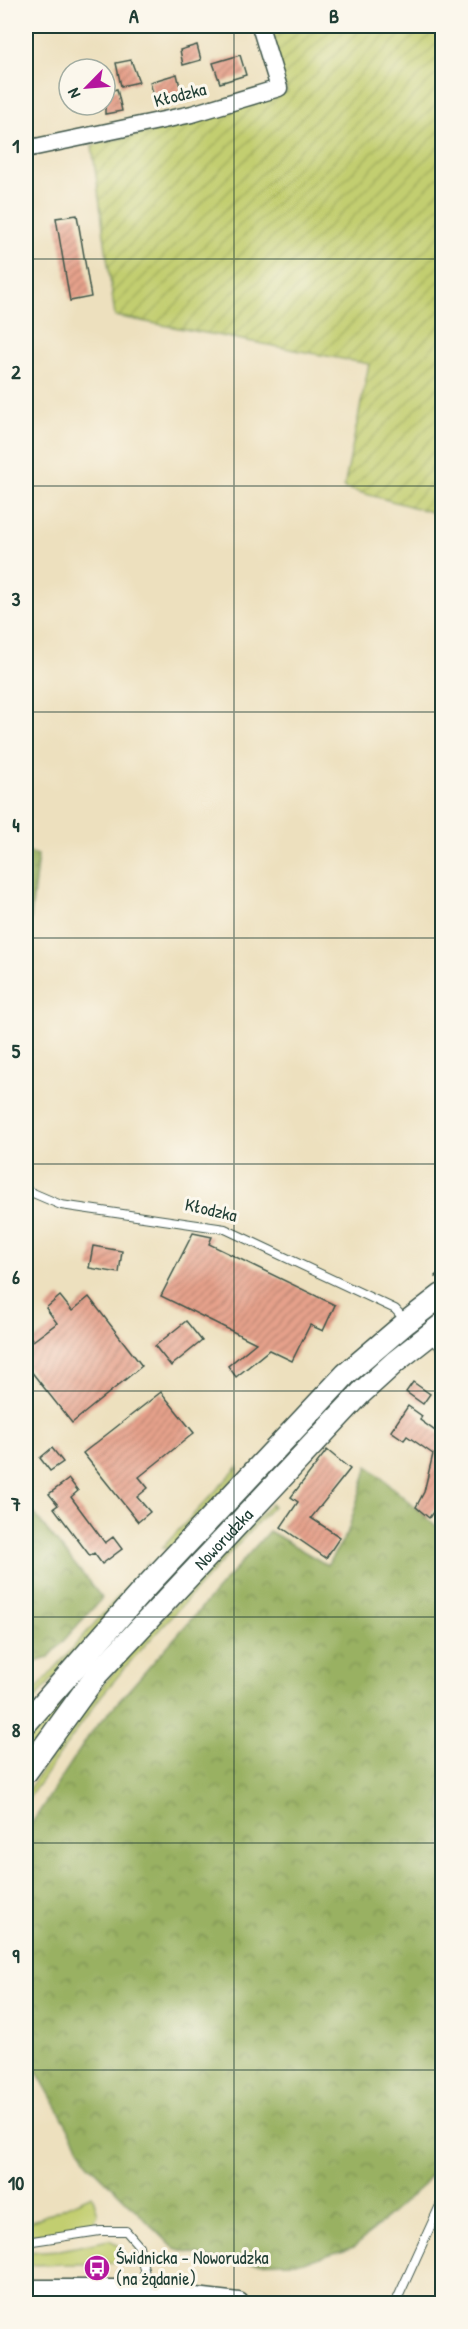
<svg xmlns="http://www.w3.org/2000/svg" width="468" height="2329" font-family="'Patrick Hand',sans-serif">
<style>
.grass{fill:#c2ce70;stroke:#708652;stroke-width:1.5}
.forest{fill:url(#forest-crowns);stroke:#5c774b;stroke-width:1.5}
.garden{fill:url(#garden-furrows);stroke:#708652;stroke-width:1.5}
.building{fill:url(#building-hatch)}
.lines{fill:none;stroke-linecap:round;stroke-linejoin:round}
.lane-casing{stroke:#3e5549;stroke-width:10}
.street-casing{stroke:#3e5549;stroke-width:19}
.secondary-casing{stroke:#3e5549;stroke-width:25}
.path{stroke:#3e5549;stroke-width:3;stroke-dasharray:4.5 4.5;stroke-linecap:butt}
.lane{stroke:#fff;stroke-width:8}
.street{stroke:#fff;stroke-width:16}
.secondary{stroke:#fff;stroke-width:22}
.grid{fill:none;stroke:#1f3d34;stroke-width:1.5;stroke-opacity:0.55}
.labels{text-anchor:middle;stroke-width:6;stroke-linejoin:round;paint-order:stroke}
.street-label{font-size:18px;fill:#1f3d34;stroke:#fbf7ec}
.poi-label{font-size:18px;fill:#1f3d34;stroke:#fbf7ec;text-anchor:start}
.neatline{fill:none;stroke:#1f3d34;stroke-width:2}
.grid-label{font-size:20px;text-anchor:middle;font-weight:bold;fill:#1f3d34}
</style>
<defs>
<pattern id="forest-crowns" width="20" height="18" patternUnits="userSpaceOnUse" patternTransform="scale(1.5)"><rect width="20" height="18" fill="#99b162"/><path d="M2 6a3 3 0 1 1 6 0M12 15a3 3 0 1 1 6 0" fill="none" stroke="#7c9152"/></pattern>
<pattern id="garden-furrows" width="10" height="10" patternUnits="userSpaceOnUse" patternTransform="scale(1.5)"><rect width="10" height="10" fill="#c2ce70"/><path d="M-1 1l2-2M0 10L10 0M9 11l2-2" fill="none" stroke="#9da85d"/></pattern>
<pattern id="building-hatch" width="6" height="6" patternUnits="userSpaceOnUse" patternTransform="scale(1.5)"><rect width="6" height="6" fill="#e6a18b"/><path d="M-1 1l2-2M0 6l6-6M5 7l2-2" fill="none" stroke="#ba8472"/></pattern>
</defs>
<rect width="100%" height="100%" fill="#fbf7ec"/>
<filter id="ink" filterUnits="userSpaceOnUse"><feTurbulence type="fractalNoise" baseFrequency=".0167" numOctaves="2"/><feDisplacementMap in="SourceGraphic" scale="12" xChannelSelector="R" yChannelSelector="G"/><feConvolveMatrix kernelMatrix="1 2 1 2 8 2 1 2 1" color-interpolation-filters="sRGB"/></filter>
<filter id="wash" filterUnits="userSpaceOnUse"><feTurbulence type="fractalNoise" baseFrequency=".008" numOctaves="4" result="noise"/><feDisplacementMap in="SourceGraphic" scale="24" xChannelSelector="R" yChannelSelector="G"/><feGaussianBlur stdDeviation="1.35" result="paint"/><feColorMatrix in="noise" values="0 0 0 0 0 0 0 0 0 0 0 0 0 0 0 0 0 1.4 0 .05"/><feComposite in="paint" operator="in"/></filter>
<g filter="url(#wash)">
<rect width="100%" height="100%" fill="#ede0be"/>
<path class="grass" d="M442 1305V1313L409 1339 26 1759V1740L88 1664 352 1381Z
M238 1467 237 1475 169 1549 162 1548Z
M271 1504 273 1506 134 1657 101 1696 26 1802V1793L100 1689 136 1646Z
M148 1563V1571L26 1709V1701Z
M92 2195 98 2214 93 2225 26 2237V2224Z
M109 2240C119 2244 128 2252 122 2263L26 2265V2252L60 2250Z"/>
<path class="forest" d="M26 851 38 855 26 958Z
M368 1466 442 1531V2159L422 2186 354 2247 304 2262 227 2263 174 2248 88 2163 26 2052V1832L90 1734 269 1531 327 1565 347 1534Z
M26 1504 102 1598 48 1658 26 1665Z"/>
<path class="garden" d="M267 26H442V515L344 488 369 364 115 316 92 145 192 123 287 92Z"/>
<g id="blocks">
<path class="building" d="M197 45 201 60 183 65 180 50Z
M240 55 246 75 220 83 213 63Z
M131 60 139 82 121 86 116 63Z
M177 74 182 95 155 102 150 82Z
M117 89 122 111 105 114V92Z
M77 215 91 297 70 301 56 218Z
M193 1233 212 1237 209 1244 335 1305 323 1331 310 1325 292 1361 269 1350 236 1377 228 1366 256 1343 161 1296Z
M93 1246 122 1251 119 1273 89 1268Z
M60 1296 72 1311 89 1297 142 1366 72 1423 26 1365V1330L33 1341 57 1323 46 1308Z
M186 1321 202 1341 171 1366 155 1346Z
M413 1382 430 1394 423 1404 406 1392Z
M161 1392 194 1433 139 1477 148 1488 137 1497 150 1512 138 1522 83 1453Z
M408 1406 422 1416 420 1420 442 1436V1499L429 1518 416 1507 424 1492 433 1454 407 1436 404 1440 391 1431Z
M52 1448 63 1462 50 1471 40 1458Z
M327 1450 350 1469 311 1518 340 1537 326 1558 281 1527 298 1502 291 1497Z
M69 1479 78 1491 71 1497 105 1543 113 1537 122 1549 102 1564 94 1553 90 1556 54 1508 58 1505 49 1494Z"/>
</g>
</g>
<g filter="url(#ink)">
<use href="#blocks" fill-opacity="0" stroke="#3e5549" stroke-width="1.5"/>
<g class="lines">
<defs>
<path id="lane" d="M26 1190 61 1205 225 1229 395 1309 407 1322
M430 1334 442 1350
M26 2242 100 2231H126L139 2246 149 2293
M395 2304 442 2201"/>
<path id="street" d="M26 149 192 114 279 88 260 26"/>
<g id="secondary">
<path d="M26 1723 143 1590 346 1374 407 1322 442 1295"/>
<path id="s1" d="M26 1772 97 1674 361 1393 395 1362 442 1325"/>
<path d="M26 2291H126L238 2304"/>
</g>
</defs>
<use href="#lane" class="lane-casing"/>
<use href="#street" class="street-casing"/>
<use href="#secondary" class="secondary-casing"/>
<path class="path" d="M435 1277 442 1271"/>
<use href="#lane" class="lane"/>
<use href="#street" class="street"/>
<use href="#secondary" class="secondary"/>
</g>
</g>
<path class="grid" d="M234 26V2304M26 259H442M26 486H442M26 712H442M26 938H442M26 1164H442M26 1391H442M26 1617H442M26 1843H442M26 2070H442"/>
<defs>
<symbol id="bus-disc" viewBox="-11 -11 22 22"><circle r="9.5" fill="#b5179e" stroke="#fbf7ec"/><path d="M-5-6H5V4H4V6H2V4H-2V6H-4V4H-5ZM-3.5-4V0h7V-4ZM-3.5 1.2v1.5H-2V1.2ZM2 1.2v1.5H3.5V1.2Z" fill="#fff"/></symbol>
</defs>
<g fill-rule="evenodd">
<use href="#bus-disc" x="82" y="2253" width="30" height="30"/>
</g>
<g class="labels">
<g class="street-label">
<text transform="translate(180 95) rotate(-14)" y="6">Kłodzka</text>
<text transform="translate(211 1210) rotate(13)" y="6">Kłodzka</text>
<text dy="6" stroke="none"><textPath href="#s1" startOffset="306">Noworudzka</textPath></text>
</g>
<g class="poi-label">
<text x="116" y="2264">Świdnicka - Noworudzka<tspan x="116" dy="21">(na żądanie)</tspan></text>
</g>
</g>
<rect width="468" height="2329" fill="none" stroke="#fbf7ec" stroke-width="66"/>
<g transform="translate(87 87) rotate(245)"><circle r="28" fill="#fbf7ec" stroke="#a3ada2" stroke-width="1.5"/>
<path d="M0-4.5L10 22L0 15L-10 22Z" fill="#b5179e"/>
<text y="-9" font-size="16" font-weight="bold" text-anchor="middle" fill="#1f3d34">N</text>
</g>
<rect x="33" y="33" width="402" height="2263" class="neatline"/>
<g class="grid-label">
<text x="134" y="23">A</text>
<text x="334" y="23">B</text>
<text x="16" y="153">1</text>
<text x="16" y="379">2</text>
<text x="16" y="606">3</text>
<text x="16" y="832">4</text>
<text x="16" y="1058">5</text>
<text x="16" y="1284">6</text>
<text x="16" y="1511">7</text>
<text x="16" y="1737">8</text>
<text x="16" y="1963">9</text>
<text x="16" y="2190">10</text>
</g>
</svg>
